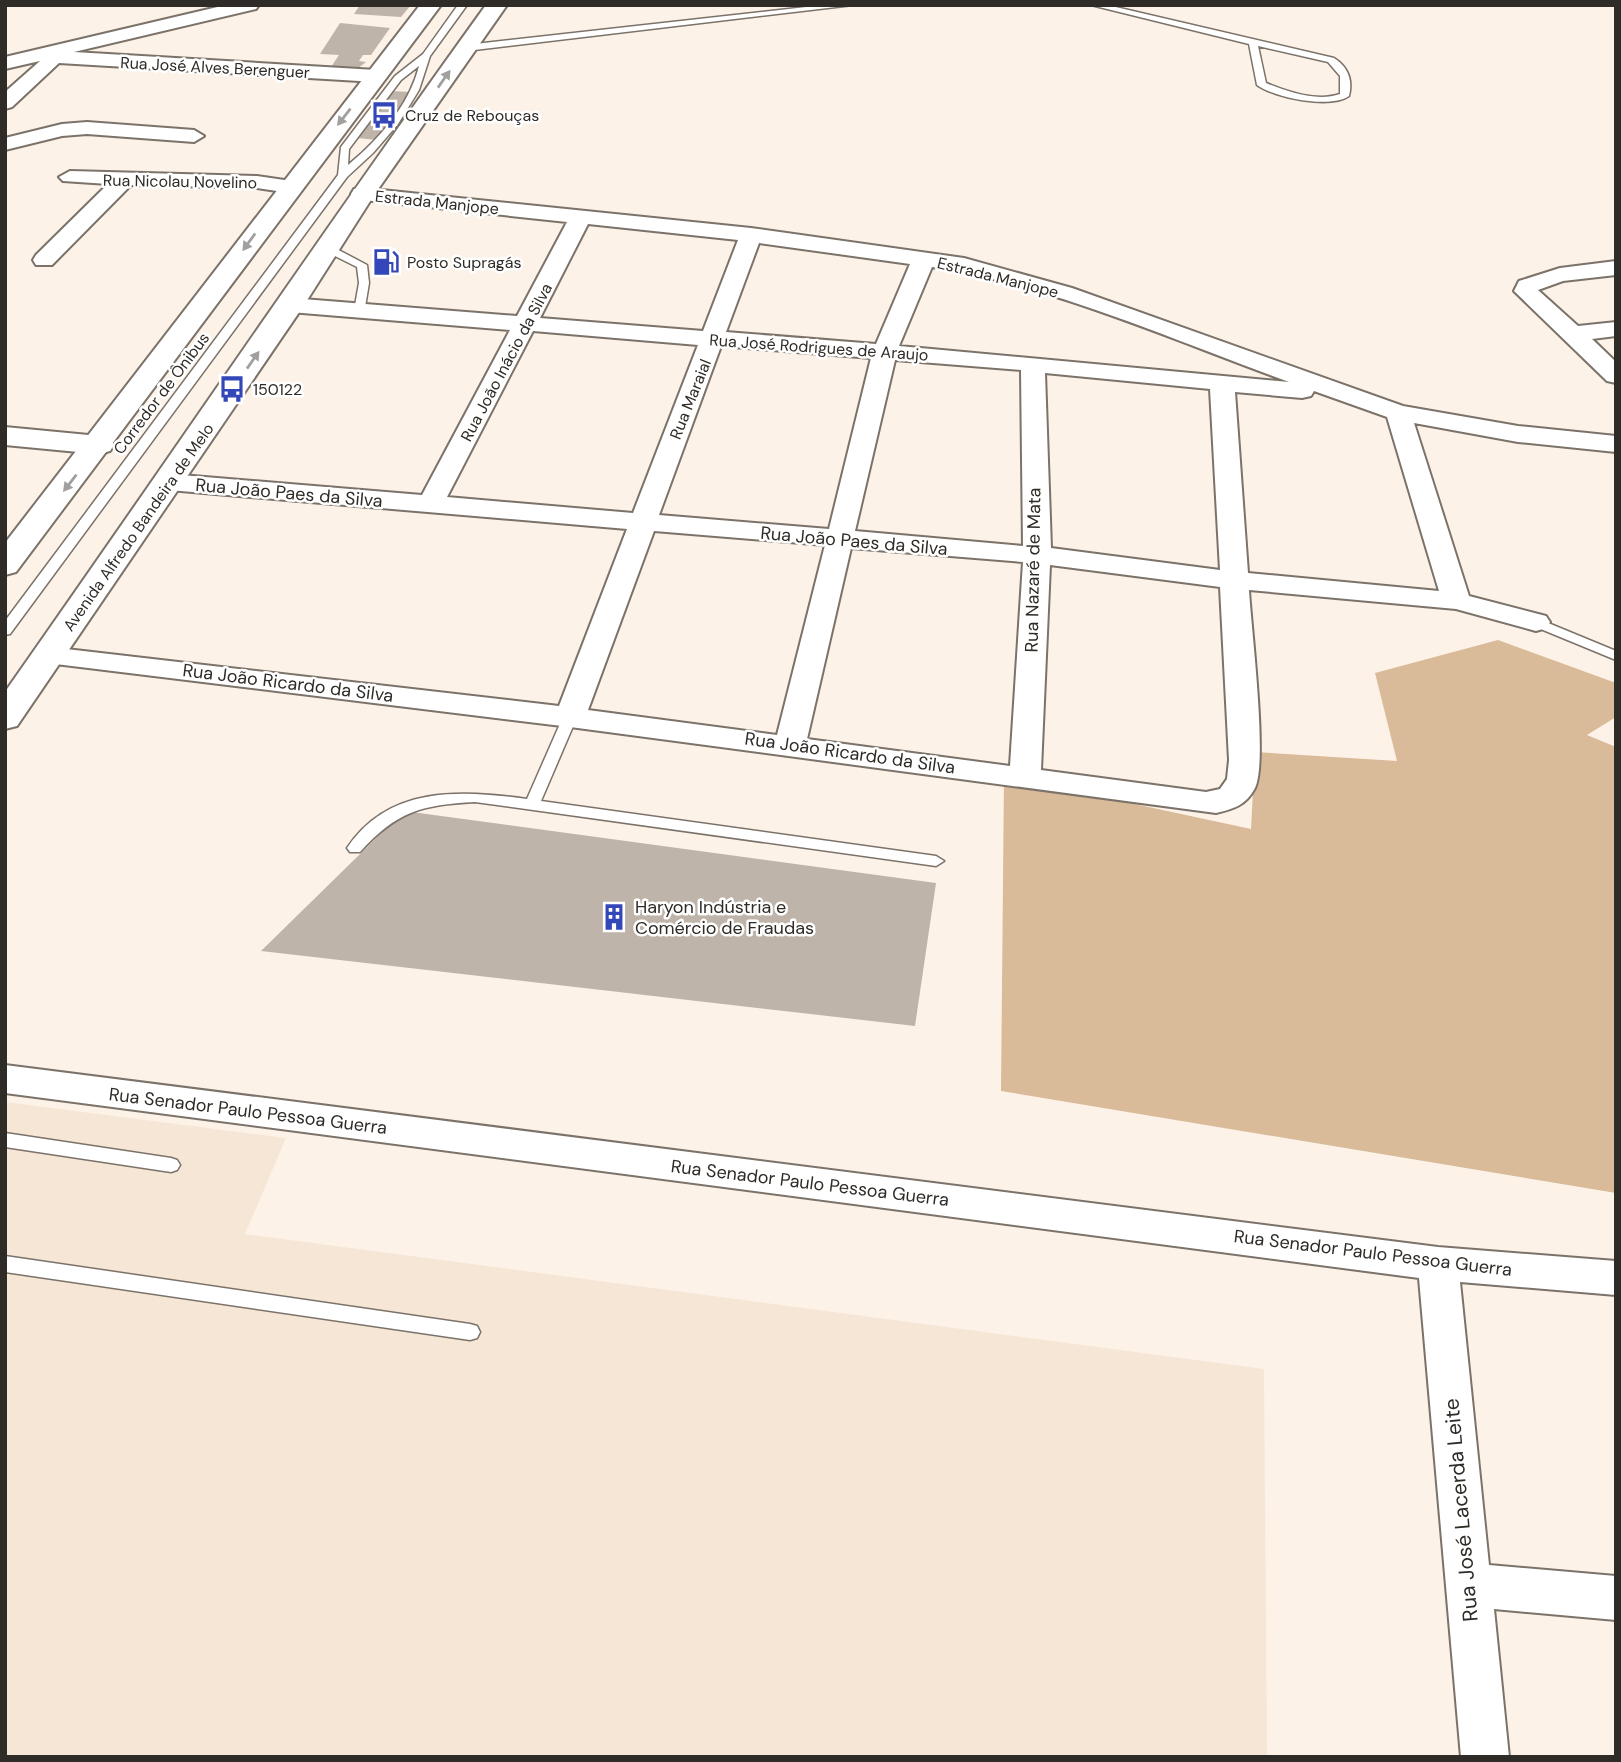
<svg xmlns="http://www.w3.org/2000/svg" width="1621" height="1762" font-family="'DM Sans',sans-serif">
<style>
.built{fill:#f6e6d6}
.forest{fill:#d9ba99}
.building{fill:#beb4aa}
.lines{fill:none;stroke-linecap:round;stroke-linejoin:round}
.lane-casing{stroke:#7b7269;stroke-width:3}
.street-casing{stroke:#7b7269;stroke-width:4}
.secondary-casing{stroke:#7b7269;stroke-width:4}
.highway-casing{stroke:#7b7269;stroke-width:4}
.lane{fill:#fff;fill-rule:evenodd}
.street{fill:#fff;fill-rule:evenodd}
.secondary{fill:#fff;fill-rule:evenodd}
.highway{fill:#fff;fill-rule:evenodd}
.oneway{fill:#a1a09e}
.labels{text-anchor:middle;stroke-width:5;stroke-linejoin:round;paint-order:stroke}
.far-street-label{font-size:16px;fill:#2f2b27;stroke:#fff}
.far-poi-label{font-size:16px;fill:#2f2b27;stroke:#fff;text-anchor:start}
.street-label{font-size:18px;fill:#2f2b27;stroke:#fff}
.poi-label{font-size:18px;fill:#2f2b27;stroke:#fff;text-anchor:start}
.near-street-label{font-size:21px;fill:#2f2b27;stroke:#fff}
</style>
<rect width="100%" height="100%" fill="#fdf2e8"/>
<path class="built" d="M5 1102 286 1138 245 1234 1264 1369 1267 1757H5Z"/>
<path class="forest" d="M1498 640 1616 683V717L1587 735 1616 747V1193L1001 1091 1004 776 1251 829 1255 752 1397 761 1375 673Z"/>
<path class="building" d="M360 5H411L401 17 354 14Z
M340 23 390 28 371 55H363L359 61 366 62 357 69 331 67 339 55 320 54Z
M391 91 411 92 377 140 357 138Z
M404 811 936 883 915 1026 261 951Z"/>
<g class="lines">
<defs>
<path id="lane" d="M458 5H467L430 56 419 90 398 124 373 153 347 177 10 634 5 635V621L338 175 341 147 395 76 423 54ZM419 66C409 106 379 139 348 165L349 149 401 80Z
M824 5H853L466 51 462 48 466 45Z
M1091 5H1107L1334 58C1348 67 1353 80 1349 96 1330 109 1275 98 1257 85L1249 44ZM1258 46 1328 62 1340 76V94C1317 102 1288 92 1266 83Z
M323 246H331L367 265 369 283 364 313 354 311 359 283 357 267 323 250Z
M1536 618 1616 651V660L1531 625 1529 622Z
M570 712 577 717 541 801 936 856 944 861 936 866 475 802C422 805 397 811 360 852H350L347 848C389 785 461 790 527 799L563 717Z
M5 1133 171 1158 177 1160 180 1165 177 1170 171 1172 5 1147Z
M5 1256 470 1324 477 1326 480 1332 477 1338 470 1340 5 1272Z"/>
<path id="street" d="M226 5H259L256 9 74 52 376 70 386 76 376 82 59 63 12 107 5 109V92L40 61 5 69V57Z
M87 122 194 130 204 136 194 142 87 134 62 136 5 150V138L62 124Z
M70 171 257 176 298 182 301 187 290 193 257 188 131 185 52 265H36L33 260 36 255 108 184 63 181 59 177Z
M362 188 751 228 964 258 1072 288 1403 406 1518 426 1616 436V452L1518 442 1414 423 1469 596 1546 616 1550 622 1546 628 1536 631 1456 609 1249 590C1251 628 1268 761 1255 788 1246 805 1234 809 1216 813L570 727 39 662 34 656 39 650 49 647 559 706 627 529 169 490 160 488 156 482 160 476 169 474 422 495 510 330 290 312 282 310 278 305 282 300 290 298 517 316 567 222 354 199 351 194 354 189ZM588 224 738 240 703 331 540 318ZM759 243 910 264 876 344 726 332ZM932 267C1048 284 1178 342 1289 382L899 346ZM533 331 698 345 633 513 447 497ZM721 346 871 358 829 529 659 515ZM895 360 1021 370 1023 546 855 531ZM1045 373 1210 389 1220 570 1051 548ZM1314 391 1387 417 1439 591 1248 573 1235 392 1302 398 1311 396ZM654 531 825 545 777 735 588 710ZM851 548 1023 562 1010 766 807 739ZM1050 565 1220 587 1229 760 1227 779 1220 789 1206 792 1041 770Z
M1616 261V275L1563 281 1538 290 1578 326 1616 322V336L1592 339 1616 362V383L1607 381 1514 291 1519 281 1560 268Z
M5 1065 1438 1247 1616 1261V1295L1460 1282 1489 1565 1616 1576V1620L1494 1609 1509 1757H1461L1419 1278 5 1093Z"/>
<path id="secondary" d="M5 427 99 436 110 439 114 445 110 451 99 454 5 445Z"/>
<path id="highway" d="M420 5H441L16 572 5 575V543Z
M486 5H507L374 195 304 305 17 726 5 729V692C166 463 322 232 486 5Z"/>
</defs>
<use href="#lane" class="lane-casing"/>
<use href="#street" class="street-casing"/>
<use href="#secondary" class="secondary-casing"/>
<use href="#highway" class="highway-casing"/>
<use href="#lane" class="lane"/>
<use href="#street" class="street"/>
<use href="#secondary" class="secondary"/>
<use href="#highway" class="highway"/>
</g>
<defs><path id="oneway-solid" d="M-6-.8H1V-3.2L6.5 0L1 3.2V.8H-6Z" transform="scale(1.75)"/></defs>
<g class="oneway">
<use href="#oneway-solid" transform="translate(444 79) rotate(-55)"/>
<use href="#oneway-solid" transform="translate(344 117) rotate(128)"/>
<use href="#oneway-solid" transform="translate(249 242) rotate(126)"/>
<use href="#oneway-solid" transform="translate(253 360) rotate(-55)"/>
<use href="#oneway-solid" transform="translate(70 483) rotate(128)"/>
</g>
<defs>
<symbol id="bus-bare" viewBox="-9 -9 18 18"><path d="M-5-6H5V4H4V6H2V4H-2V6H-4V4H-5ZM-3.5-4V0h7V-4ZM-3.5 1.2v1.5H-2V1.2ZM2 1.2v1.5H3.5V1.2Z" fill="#3347b9" stroke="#fff" stroke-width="2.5" paint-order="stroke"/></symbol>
<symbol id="fuel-bare" viewBox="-9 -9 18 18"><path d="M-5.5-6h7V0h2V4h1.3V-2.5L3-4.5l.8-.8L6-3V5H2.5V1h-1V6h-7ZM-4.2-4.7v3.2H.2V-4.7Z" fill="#3347b9" stroke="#fff" stroke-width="2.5" paint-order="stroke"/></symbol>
<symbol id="building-bare" viewBox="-9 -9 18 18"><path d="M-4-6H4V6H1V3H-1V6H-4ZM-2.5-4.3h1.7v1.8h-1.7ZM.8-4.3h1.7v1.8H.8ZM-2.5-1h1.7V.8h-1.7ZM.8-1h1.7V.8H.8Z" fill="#3347b9" stroke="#fff" stroke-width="2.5" paint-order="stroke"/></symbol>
</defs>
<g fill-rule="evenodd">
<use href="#bus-bare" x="365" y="96" width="38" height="38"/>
<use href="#fuel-bare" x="367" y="243" width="38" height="38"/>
<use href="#bus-bare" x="213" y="370" width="38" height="38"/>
<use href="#building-bare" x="595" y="898" width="38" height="38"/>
</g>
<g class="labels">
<g class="far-street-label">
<text transform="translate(215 67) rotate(3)" y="6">Rua José Alves Berenguer</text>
<text transform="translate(180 181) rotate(1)" y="6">Rua Nicolau Novelino</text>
<text transform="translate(437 202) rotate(6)" y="6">Estrada Manjope</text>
<text transform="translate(998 277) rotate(14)" y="6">Estrada Manjope</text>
<text transform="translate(819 347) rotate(4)" y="6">Rua José Rodrigues de Araujo</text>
<text transform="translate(506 362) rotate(-62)" y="6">Rua João Inácio da Silva</text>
<text transform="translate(161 393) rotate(-53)" y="6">Corredor de Ônibus</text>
<text transform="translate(690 399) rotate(-68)" y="6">Rua Maraial</text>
<text transform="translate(138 527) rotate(-55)" y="6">Avenida Alfredo Bandeira de Melo</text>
</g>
<g class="far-poi-label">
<text x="405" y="121">Cruz de Rebouças</text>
<text x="407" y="268">Posto Supragás</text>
<text x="253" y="395">150122</text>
</g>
<g class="street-label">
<text transform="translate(289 493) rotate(5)" y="6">Rua João Paes da Silva</text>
<text transform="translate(854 541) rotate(5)" y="6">Rua João Paes da Silva</text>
<text transform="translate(1033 570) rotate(-89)" y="6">Rua Nazaré de Mata</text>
<text transform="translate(288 683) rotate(7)" y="6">Rua João Ricardo da Silva</text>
<text transform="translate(850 753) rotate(8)" y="6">Rua João Ricardo da Silva</text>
<text transform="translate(248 1111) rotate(7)" y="6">Rua Senador Paulo Pessoa Guerra</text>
<text transform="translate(810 1183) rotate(7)" y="6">Rua Senador Paulo Pessoa Guerra</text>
<text transform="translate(1373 1253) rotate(7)" y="6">Rua Senador Paulo Pessoa Guerra</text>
</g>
<g class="poi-label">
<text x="635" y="913">Haryon Indústria e<tspan x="635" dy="21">Comércio de Fraudas</tspan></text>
</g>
<g class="near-street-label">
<text transform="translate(1461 1510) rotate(-95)" y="7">Rua José Lacerda Leite</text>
</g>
</g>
<rect width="1621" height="1762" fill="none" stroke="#2f2b27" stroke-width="14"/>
</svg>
